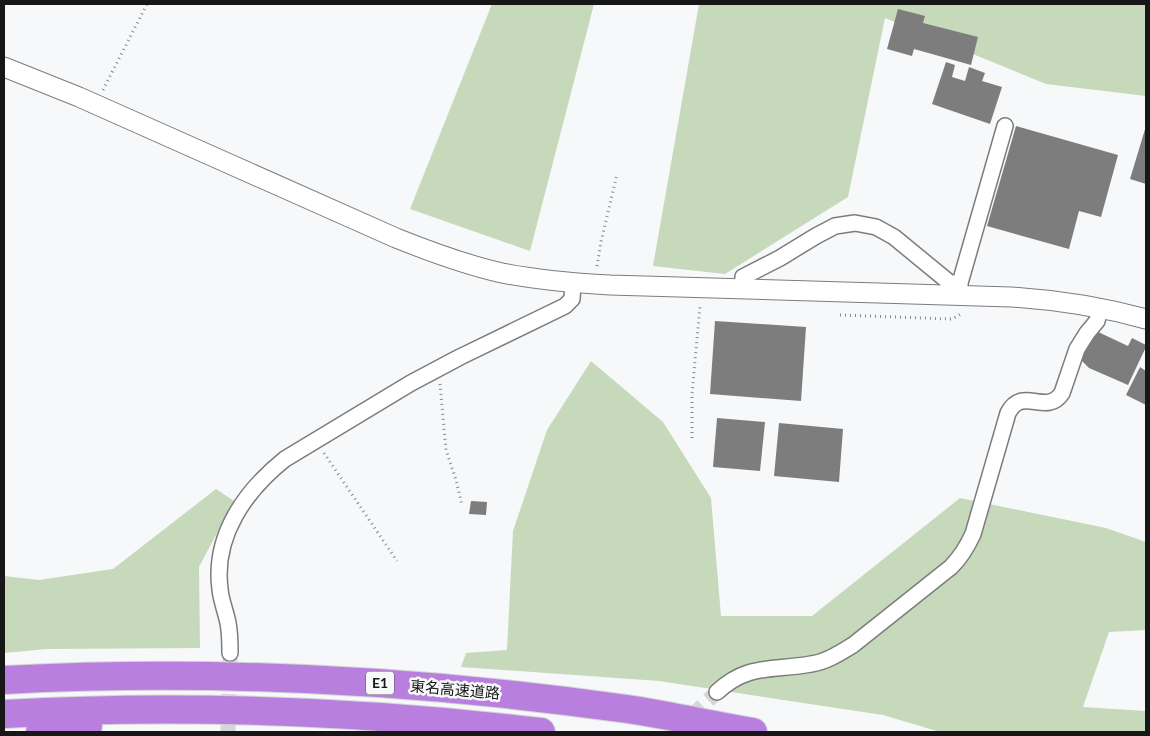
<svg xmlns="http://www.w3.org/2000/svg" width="1150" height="736" font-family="Lato,'Noto Sans JP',sans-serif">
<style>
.green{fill:#c6d9bb}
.building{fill:#7d7d7e}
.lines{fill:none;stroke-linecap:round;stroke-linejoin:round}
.minor-tunnel{stroke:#d5d6d7;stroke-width:15;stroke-dasharray:15 8;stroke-linecap:butt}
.minor-casing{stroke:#7c7c7d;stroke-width:18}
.tertiary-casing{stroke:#7c7c7d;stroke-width:21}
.motorway-casing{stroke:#d5d5d5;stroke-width:30}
.path{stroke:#888889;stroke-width:3;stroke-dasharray:1 4;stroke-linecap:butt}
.minor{stroke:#fff;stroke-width:15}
.tertiary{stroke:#fff;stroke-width:19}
.motorway{stroke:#b97fdf;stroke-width:28}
.labels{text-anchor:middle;stroke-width:5;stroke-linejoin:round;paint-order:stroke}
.shield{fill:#f7f8f9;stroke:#5a5a5b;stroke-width:1}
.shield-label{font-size:14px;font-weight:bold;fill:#171717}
.street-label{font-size:15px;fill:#171717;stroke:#f7f8f9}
</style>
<rect width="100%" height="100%" fill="#f7f8f9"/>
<path class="green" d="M492 4H594L530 251 410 209Z
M699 4H1146V96L1046 84 885 18 848 197 725 274 653 266Z
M591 361 663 422 711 498 721 616H812L960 498 1106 528 1146 542V630L1109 632 1083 707 1146 711V732H940L883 715 659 681 461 667 466 653 507 650 513 531 547 430Z
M216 489 234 501 199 567 200 648 47 649 4 653V576L39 580 113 569Z"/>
<path class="building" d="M898 9 925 16 923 23 978 37 971 65 914 49 912 56 887 49Z
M946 62 955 65 952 77 965 81 969 67 985 73 982 81 1002 87 990 124 932 104Z
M1016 126 1118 155 1101 217 1079 211 1069 249 987 226Z
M1146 126V184L1130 179Z
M715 321 806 327 801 401 710 394Z
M1094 330 1128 346 1132 338 1146 345V347L1128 385 1089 368 1081 360Z
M1140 367 1146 371V405L1126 395Z
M717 418 765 422 760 471 713 467Z
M779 423 843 429 839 482 774 476Z
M471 501 487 502 486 515 469 514Z"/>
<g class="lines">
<path class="minor-tunnel" d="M228 732 230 653
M675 732 717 692"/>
<defs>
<path id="minor" d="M742 289 743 277 780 258 816 236 835 226 855 223 876 227 894 237 950 283H960
M960 293V283L1005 126
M230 653C230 643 230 633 228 623 226 612 221 601 220 589 213 536 245 491 285 459L411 383 460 357 565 306 572 299 573 283
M717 692C748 663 773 671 811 664 826 662 840 653 853 645L951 567C961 557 967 547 973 534L1008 413C1023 385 1046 417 1062 393L1077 349 1087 333 1097 321 1100 308"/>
<path id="tertiary" d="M4 67 79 97 396 238C431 252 466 265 502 273 538 280 573 283 610 285L1011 297C1058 300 1102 307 1146 319"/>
<path id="motorway" d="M4 680C212 669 421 680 627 709 669 715 711 725 753 732
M4 714C183 704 363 711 541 732
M40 732 88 726"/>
</defs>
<use href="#minor" class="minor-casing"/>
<use href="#tertiary" class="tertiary-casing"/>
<use href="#motorway" class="motorway-casing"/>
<path class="path" d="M103 90 147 4
M597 266 601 242 617 174
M840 315 950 319 954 318 961 314
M440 384 446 450 456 480 462 505
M692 438V394L700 306
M324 453 397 561"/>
<use href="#minor" class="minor"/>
<use href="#tertiary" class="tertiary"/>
<use href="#motorway" class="motorway"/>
</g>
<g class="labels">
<rect class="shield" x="366" y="671.5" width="28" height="23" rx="4"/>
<g class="shield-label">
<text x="380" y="688">E1</text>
</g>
<g class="street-label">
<text transform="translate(455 690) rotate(5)" y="5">東名高速道路</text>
</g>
</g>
<rect width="1150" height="736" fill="none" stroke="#171717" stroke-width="10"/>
</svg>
